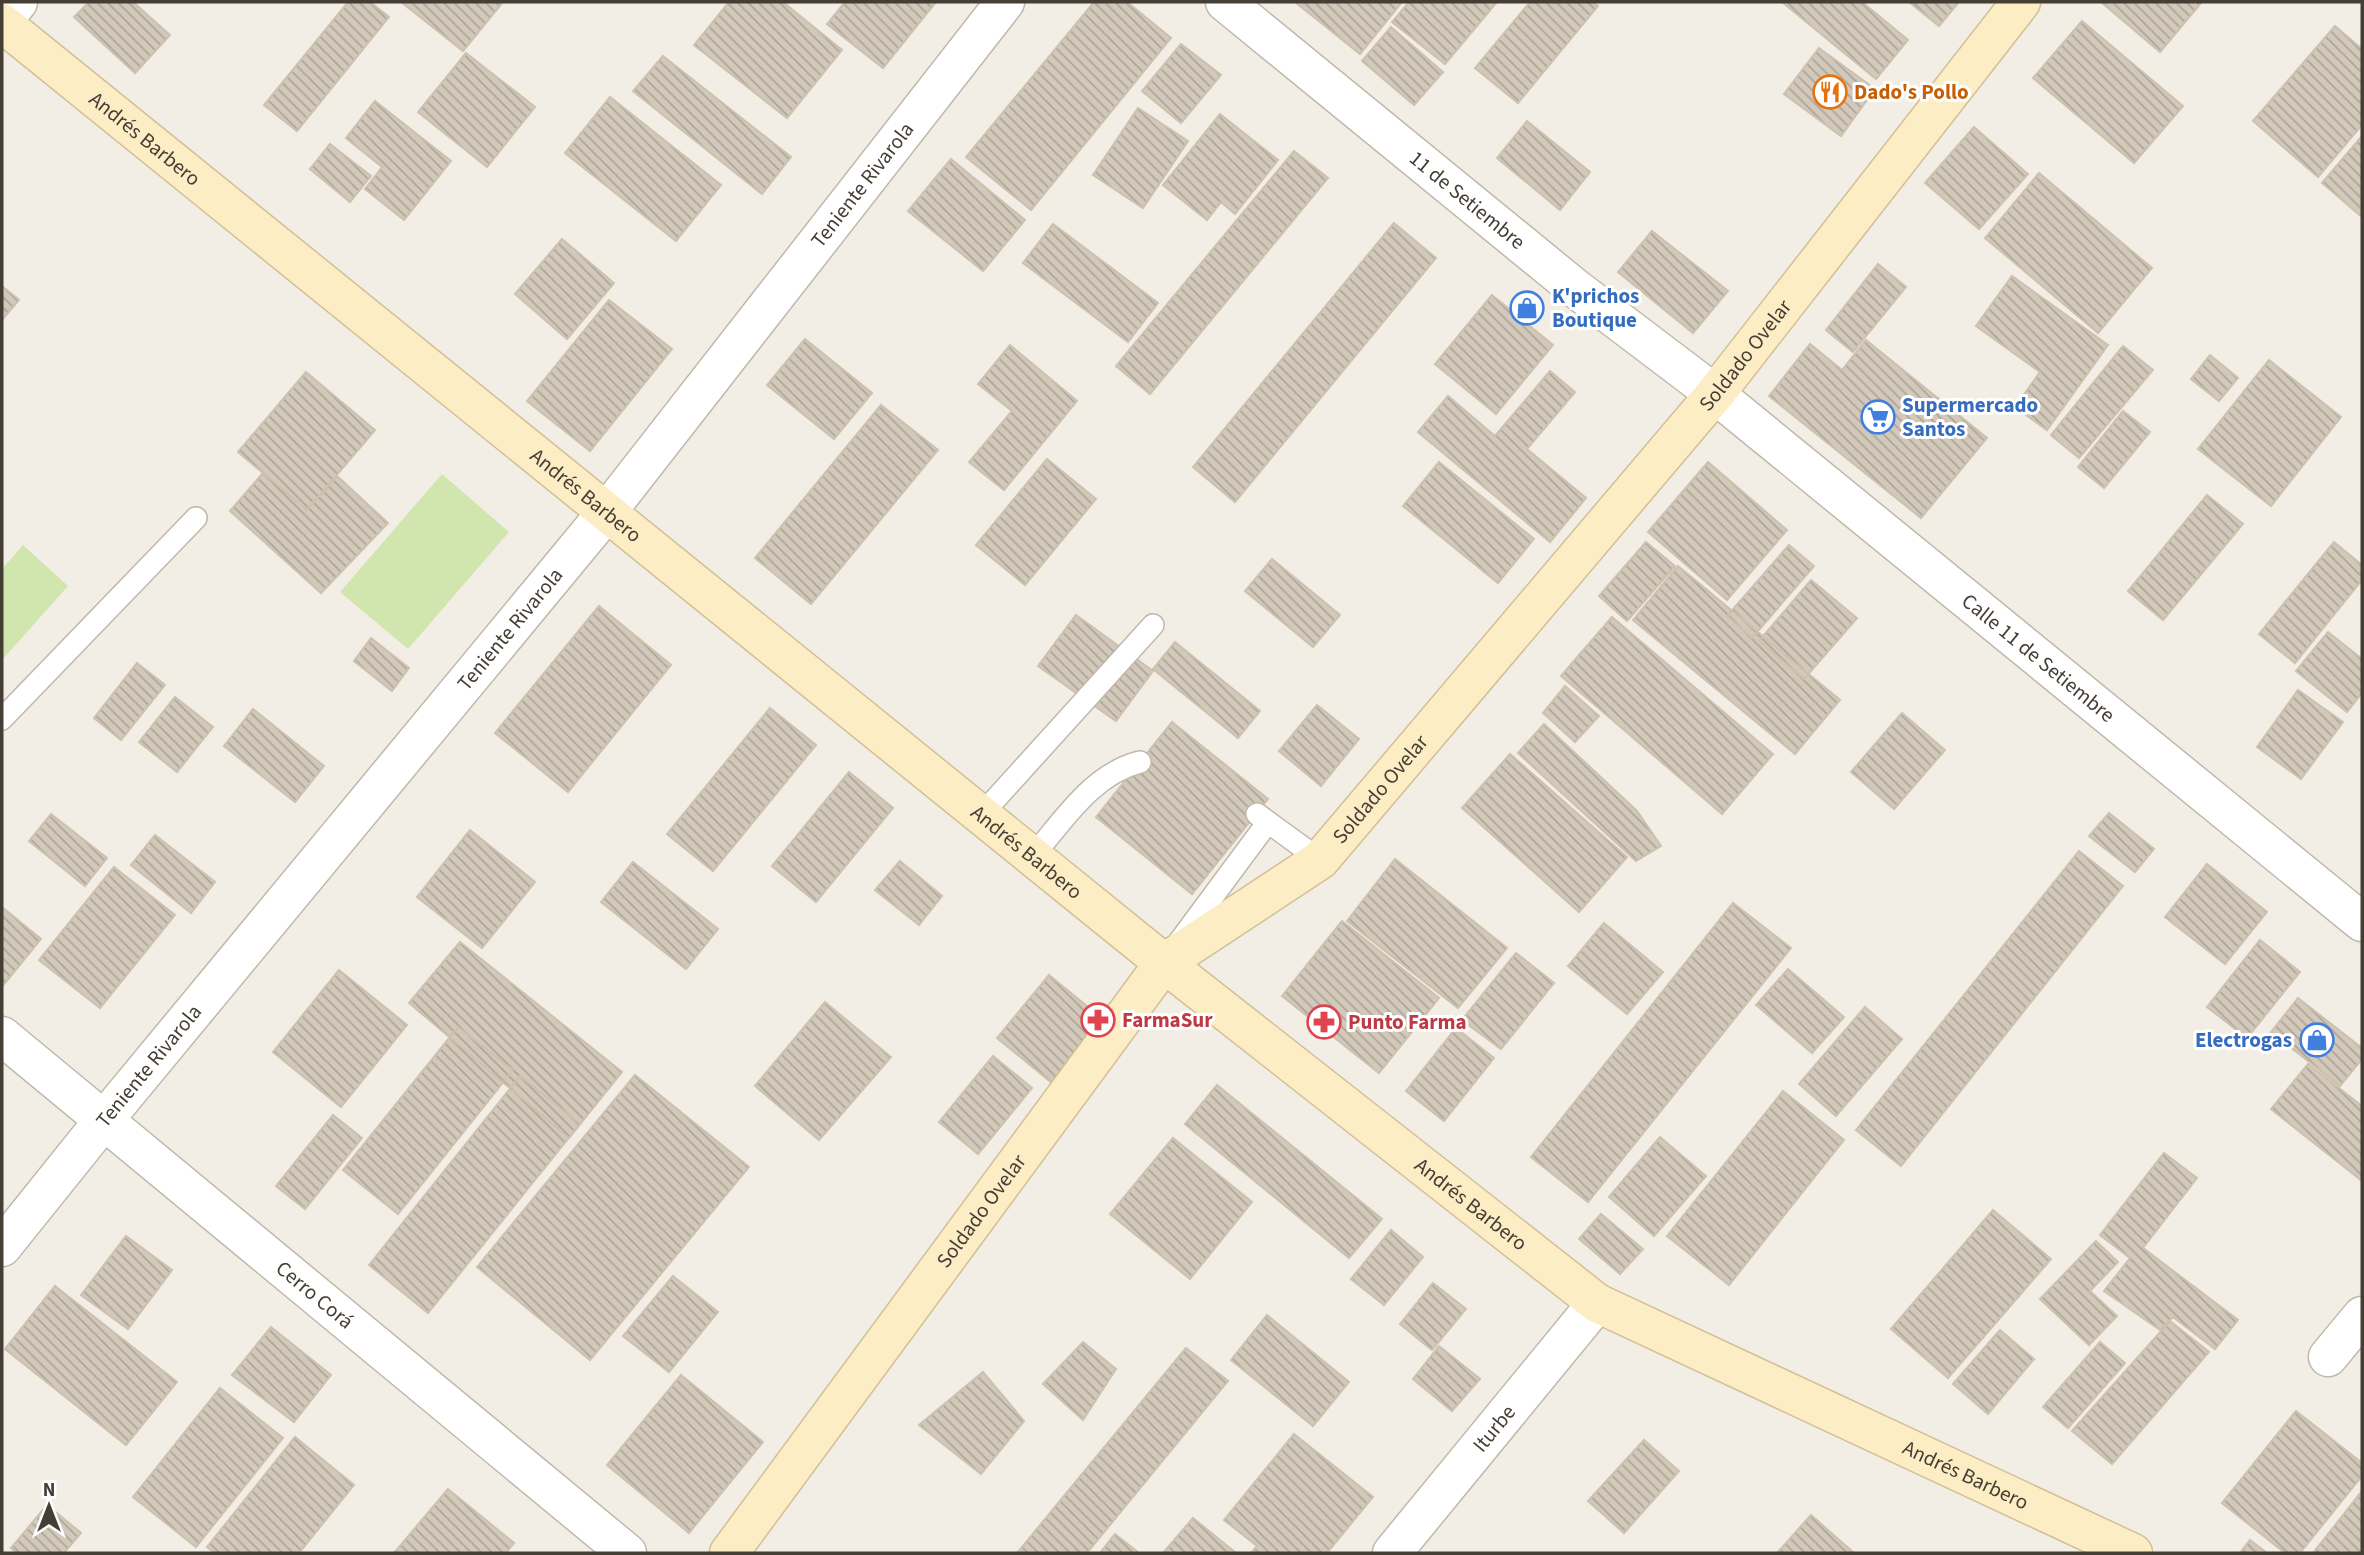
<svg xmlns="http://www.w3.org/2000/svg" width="2364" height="1555" font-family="'Source Sans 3',sans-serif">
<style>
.park{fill:#d0e6ae}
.building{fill:url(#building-back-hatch);stroke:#cec0ae;stroke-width:2}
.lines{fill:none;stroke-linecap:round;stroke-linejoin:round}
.service-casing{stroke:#c0b8ab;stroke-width:24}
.minor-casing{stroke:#c0b8ab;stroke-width:41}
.secondary-casing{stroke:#d1bf96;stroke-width:41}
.service{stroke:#fff;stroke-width:21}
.minor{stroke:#fff;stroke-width:38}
.secondary{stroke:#fdedc4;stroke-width:38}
.labels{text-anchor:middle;stroke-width:6;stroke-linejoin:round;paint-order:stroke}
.food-label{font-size:21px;font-weight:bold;fill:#c56008;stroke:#fff;text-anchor:start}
.street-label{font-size:21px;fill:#443e35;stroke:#fff}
.shop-label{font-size:21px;font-weight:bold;fill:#366cbe;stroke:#fff;text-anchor:start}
.health-label{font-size:21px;font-weight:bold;fill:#be3a42;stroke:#fff;text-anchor:start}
</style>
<defs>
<pattern id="building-back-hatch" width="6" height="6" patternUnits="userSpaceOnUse" patternTransform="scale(1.75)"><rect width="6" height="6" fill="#d3c9bb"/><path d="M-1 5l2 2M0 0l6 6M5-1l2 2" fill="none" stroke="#ada599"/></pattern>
</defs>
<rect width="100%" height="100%" fill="#f2eee5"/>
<path class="park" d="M442 474 509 532 408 649 340 592Z
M23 545 68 586 2 660V569Z"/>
<path class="building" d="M89 2H133L170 35 135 73 74 17Z
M348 2H370L389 17 297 131 264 105Z
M401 2H503L463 51Z
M729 2H783L842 50 787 118 694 45Z
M845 2H936L883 68 827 24Z
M1094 2H1127L1171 38 1031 210 966 157Z
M1295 2H1402L1360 54Z
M1409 2H1497L1445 64 1392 22Z
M1530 2H1593L1598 6 1518 103 1475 68Z
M1782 2H1862L1908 40 1876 79Z
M1909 2H1959L1939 26Z
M2101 2H2202L2160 52Z
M2082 21 2183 106 2134 163 2033 78Z
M2335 26 2362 49V125L2318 177 2253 121Z
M1391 27 1443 72 1414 105 1362 61Z
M1181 44 1221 75 1181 123 1142 91Z
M1819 48 1875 89 1841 136 1784 94Z
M466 53 535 107 487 167 418 112Z
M663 56 791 157 762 194 633 91Z
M610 97 721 185 676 241 565 153Z
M375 101 451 161 404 220 365 189 382 167 346 138Z
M1138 108 1188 141 1143 208 1093 175Z
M1220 114 1278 160 1235 214 1221 202 1207 220 1163 185Z
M1527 121 1590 172 1560 210 1497 158Z
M1974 127 2028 174 1979 229 1925 183Z
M2362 136V217L2322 183Z
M330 144 371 176 350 202 310 169Z
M1294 151 1328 178 1150 394 1116 366Z
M951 159 1025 220 983 271 908 211Z
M2039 173 2152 268 2098 333 1985 238Z
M1394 223 1436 258 1235 502 1193 467Z
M1053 224 1158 303 1128 342 1023 263Z
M1652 231 1728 291 1693 333 1618 272Z
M562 239 614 283 567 339 515 294Z
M1878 264 1906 287 1853 352 1826 330Z
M2012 276 2108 345 2047 430 2015 407 2040 372 1976 326Z
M2 286 19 300 2 320Z
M1492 295 1553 345 1496 414 1435 364Z
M609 300 672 349 590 451 527 401Z
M805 339 872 393 834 439 767 385Z
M1866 340 1987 438 1921 518 1769 396 1810 344 1842 370Z
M1010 345 1077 401 1004 490 969 462 1012 411 978 384Z
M2123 346 2153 370 2079 458 2051 435Z
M2210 355 2238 378 2219 401 2191 379Z
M2269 360 2341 417 2271 506 2198 449Z
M1550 371 1575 392 1527 449 1586 498 1550 542 1418 432 1448 396 1495 436Z
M306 372 375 430 307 510 238 452Z
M881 405 938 450 811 604 755 558Z
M2123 411 2150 432 2104 488 2078 467Z
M1047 459 1096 499 1025 585 976 545Z
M1439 462 1534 539 1498 583 1403 506Z
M1708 462 1787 530 1727 600 1648 532Z
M263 473 307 510 337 476 388 523 321 593 230 511Z
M2207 495 2243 524 2163 620 2128 591Z
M1646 542 1675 566 1627 621 1599 596Z
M2334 542 2362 565V580L2295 663 2259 634Z
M1789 545 1814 566 1752 638 1727 616Z
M1272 559 1340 615 1313 647 1245 591Z
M1678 566 1840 700 1795 754 1633 620Z
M1811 580 1857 618 1804 679 1759 641Z
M599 606 671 665 568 792 495 733Z
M1076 615 1153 671 1116 721 1038 666Z
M1612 617 1773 754 1722 814 1561 676Z
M2328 632 2362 659V693L2347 712 2296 671Z
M371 638 409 668 392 691 354 661Z
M1175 642 1260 711 1238 738 1153 669Z
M137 663 165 685 121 740 94 718Z
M1565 686 1599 716 1575 742 1543 713Z
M2298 690 2343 722 2301 779 2257 747Z
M175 697 213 727 177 772 139 742Z
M1317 705 1359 739 1321 786 1279 751Z
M770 708 816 745 713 871 667 834Z
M253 709 324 766 295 802 224 746Z
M1902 713 1945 750 1894 809 1851 772Z
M1172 722 1268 799 1192 894 1096 817Z
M1544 724 1637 811 1661 846 1636 861 1518 753Z
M1510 754 1627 857 1579 912 1462 808Z
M849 772 893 808 816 902 772 866Z
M2109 813 2154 849 2135 872 2089 836Z
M51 814 107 858 85 886 29 841Z
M470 830 535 882 482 948 417 897Z
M155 835 215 882 191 913 131 865Z
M2079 851 2123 886 1901 1166 1856 1130Z
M1395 859 1507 948 1458 1008 1347 921Z
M900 861 942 896 919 925 875 890Z
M633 862 718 929 686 969 601 902Z
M2207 864 2267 912 2225 964 2165 917Z
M114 867 175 915 100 1008 39 960Z
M1733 903 1791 948 1588 1202 1531 1157Z
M2 907 41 939 2 987Z
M1342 921 1439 998 1379 1073 1282 996Z
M1604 923 1663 972 1627 1014 1568 966Z
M2260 940 2300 972 2247 1038 2207 1007Z
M460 942 622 1072 569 1138 409 1003Z
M1516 953 1554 983 1501 1049 1462 1020Z
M1788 969 1844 1017 1812 1053 1756 1005Z
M339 970 407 1025 341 1107 273 1052Z
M1049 975 1126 1038 1074 1101 997 1038Z
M2298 998 2362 1048V1059L2340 1086 2271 1032Z
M825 1002 891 1057 819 1140 755 1086Z
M1865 1007 1902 1039 1836 1116 1799 1084Z
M458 1027 513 1070 398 1214 343 1170Z
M1456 1028 1494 1058 1444 1121 1406 1091Z
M993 1056 1032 1088 978 1154 939 1122Z
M2308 1064 2362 1106V1181L2271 1109Z
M635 1075 749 1167 590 1360 477 1267Z
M520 1076 580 1124 428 1313 369 1265Z
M1217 1085 1382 1219 1349 1258 1185 1124Z
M1783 1091 1844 1140 1729 1285 1667 1236Z
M333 1115 362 1138 305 1209 276 1186Z
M1660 1137 1706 1176 1654 1236 1609 1197Z
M1173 1138 1252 1202 1190 1279 1110 1214Z
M2164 1153 2197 1178 2143 1248 2238 1320 2215 1349 2173 1317 2160 1330 2104 1291 2130 1258 2100 1235Z
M1993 1210 2051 1259 1948 1378 1891 1329Z
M1601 1214 1643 1249 1620 1274 1579 1239Z
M1391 1230 1423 1257 1384 1305 1351 1279Z
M126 1236 172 1270 128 1329 81 1295Z
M2096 1241 2118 1262 2090 1291 2117 1316 2089 1345 2040 1299Z
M673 1276 718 1312 669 1372 623 1336Z
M1433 1283 1466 1309 1432 1350 1400 1324Z
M55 1286 177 1382 126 1445 5 1349Z
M1267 1315 1349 1382 1313 1426 1231 1360Z
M2170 1321 2209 1352 2112 1464 2072 1431Z
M271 1327 331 1375 294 1422 232 1375Z
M2000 1330 2034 1359 1988 1414 1953 1384Z
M1083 1342 1116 1369 1083 1420 1043 1384Z
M2100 1342 2125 1363 2068 1428 2043 1407Z
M1439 1346 1480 1379 1452 1411 1413 1379Z
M1186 1348 1228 1381 1087 1553H1017Z
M983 1372 1024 1421 981 1474 919 1425Z
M681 1375 763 1442 689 1533 607 1465Z
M220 1388 283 1438 196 1547 133 1497Z
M2296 1411 2362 1463V1476L2300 1553H2285L2222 1503Z
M1294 1434 1373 1497 1327 1553H1251L1257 1546 1224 1520Z
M295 1437 354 1485 299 1553H215L207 1547Z
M1644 1440 1679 1471 1624 1533 1588 1501Z
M448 1489 514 1543 506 1553H394Z
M2362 1491V1553H2313Z
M47 1505 81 1533 64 1553H17L11 1548Z
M1811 1515 1854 1553H1777Z
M1193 1518 1236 1553H1163Z
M1115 1534 1139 1553H1100Z
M2250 1540 2267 1553H2240Z"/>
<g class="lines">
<defs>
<path id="service" d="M2 719 196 518
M1257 814 1320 860
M981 815 1153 625
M1032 857C1063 821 1092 774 1140 762
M1179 942 1268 822"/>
<g id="minor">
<path id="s1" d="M1225 2 1575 288 1715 394 2362 922"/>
<path d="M2 22 18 2"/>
<path id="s2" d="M2 1036 627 1553"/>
<path id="s3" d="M2 1247 104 1120 606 513 1005 2"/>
<path d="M2328 1357 2362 1316"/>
<path id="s4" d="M1392 1553 1597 1303"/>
</g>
<g id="secondary">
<path id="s5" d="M2 23 1164 963 1597 1303 2133 1553"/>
<path id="s6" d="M729 1553 1164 963 1320 860 1715 394 2021 2"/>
</g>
</defs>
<use href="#service" class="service-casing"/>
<use href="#minor" class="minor-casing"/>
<use href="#secondary" class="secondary-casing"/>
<use href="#service" class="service"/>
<use href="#minor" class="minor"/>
<use href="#secondary" class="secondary"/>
</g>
<defs>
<symbol id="restaurant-ring" viewBox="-11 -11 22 22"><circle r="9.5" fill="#fff" stroke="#e8710a" stroke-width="1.5"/><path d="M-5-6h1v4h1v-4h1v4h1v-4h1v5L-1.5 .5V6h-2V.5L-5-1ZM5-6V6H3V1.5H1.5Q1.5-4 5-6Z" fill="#e8710a"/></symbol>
<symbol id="shop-ring" viewBox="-11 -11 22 22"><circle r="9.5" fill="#fff" stroke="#3f7fe0" stroke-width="1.5"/><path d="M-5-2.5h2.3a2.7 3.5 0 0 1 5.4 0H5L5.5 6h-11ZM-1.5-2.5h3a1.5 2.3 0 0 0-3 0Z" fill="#3f7fe0"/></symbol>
<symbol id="supermarket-ring" viewBox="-11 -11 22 22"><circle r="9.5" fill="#fff" stroke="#3f7fe0" stroke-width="1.5"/><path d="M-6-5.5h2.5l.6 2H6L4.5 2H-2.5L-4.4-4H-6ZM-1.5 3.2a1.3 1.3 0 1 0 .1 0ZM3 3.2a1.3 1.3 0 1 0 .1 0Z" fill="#3f7fe0"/></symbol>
<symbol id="pharmacy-ring" viewBox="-11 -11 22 22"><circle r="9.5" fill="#fff" stroke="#e0444e" stroke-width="1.5"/><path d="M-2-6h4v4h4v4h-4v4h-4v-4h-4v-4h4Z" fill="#e0444e"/></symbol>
</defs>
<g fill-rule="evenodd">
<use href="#restaurant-ring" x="1811" y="73" width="38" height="38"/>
<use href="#shop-ring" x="1508" y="289" width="38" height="38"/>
<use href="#supermarket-ring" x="1859" y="398" width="38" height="38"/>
<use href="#pharmacy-ring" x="1079" y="1001" width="38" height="38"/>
<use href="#pharmacy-ring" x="1305" y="1003" width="38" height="38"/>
<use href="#shop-ring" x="2298" y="1021" width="38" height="38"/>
</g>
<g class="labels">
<g class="food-label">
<text x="1854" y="99">Dado's Pollo</text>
</g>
<g class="street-label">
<text dy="7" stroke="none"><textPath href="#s5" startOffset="184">Andrés Barbero</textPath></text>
<text dy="7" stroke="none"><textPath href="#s3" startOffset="1367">Teniente Rivarola</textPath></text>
<text dy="7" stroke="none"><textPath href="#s1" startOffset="313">11 de Setiembre</textPath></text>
<text dy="7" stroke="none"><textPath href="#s6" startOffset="1580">Soldado Ovelar</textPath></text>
<text dy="7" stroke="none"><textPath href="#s5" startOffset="751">Andrés Barbero</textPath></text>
<text dy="7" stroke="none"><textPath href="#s3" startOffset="800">Teniente Rivarola</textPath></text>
<text dy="7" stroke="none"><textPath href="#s1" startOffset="1045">Calle 11 de Setiembre</textPath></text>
<text dy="7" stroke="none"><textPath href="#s6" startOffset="1013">Soldado Ovelar</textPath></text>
<text dy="7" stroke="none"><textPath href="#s5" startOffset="1318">Andrés Barbero</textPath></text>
<text dy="7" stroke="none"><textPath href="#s3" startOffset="233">Teniente Rivarola</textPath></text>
<text dy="7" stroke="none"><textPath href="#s5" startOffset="1885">Andrés Barbero</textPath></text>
<text dy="7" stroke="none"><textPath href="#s6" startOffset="425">Soldado Ovelar</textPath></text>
<text dy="7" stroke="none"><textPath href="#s2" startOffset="406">Cerro Corá</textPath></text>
<text dy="7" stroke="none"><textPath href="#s4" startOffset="161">Iturbe</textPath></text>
<text dy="7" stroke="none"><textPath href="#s5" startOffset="2452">Andrés Barbero</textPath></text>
</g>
<g class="shop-label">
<text x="1552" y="303">K'prichos<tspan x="1552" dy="24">Boutique</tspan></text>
<text x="1902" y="412">Supermercado<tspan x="1902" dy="24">Santos</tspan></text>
<text x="2292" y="1047" text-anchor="end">Electrogas</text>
</g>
<g class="health-label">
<text x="1122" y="1027">FarmaSur</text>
<text x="1348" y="1029">Punto Farma</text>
</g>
</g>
<rect width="2364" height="1555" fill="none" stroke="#443e35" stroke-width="7"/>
<g transform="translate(49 1506)" stroke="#ffffff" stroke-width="5" paint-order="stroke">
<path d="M0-5L12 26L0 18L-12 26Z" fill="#443e35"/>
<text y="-10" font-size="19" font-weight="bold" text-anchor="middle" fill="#443e35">N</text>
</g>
</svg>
